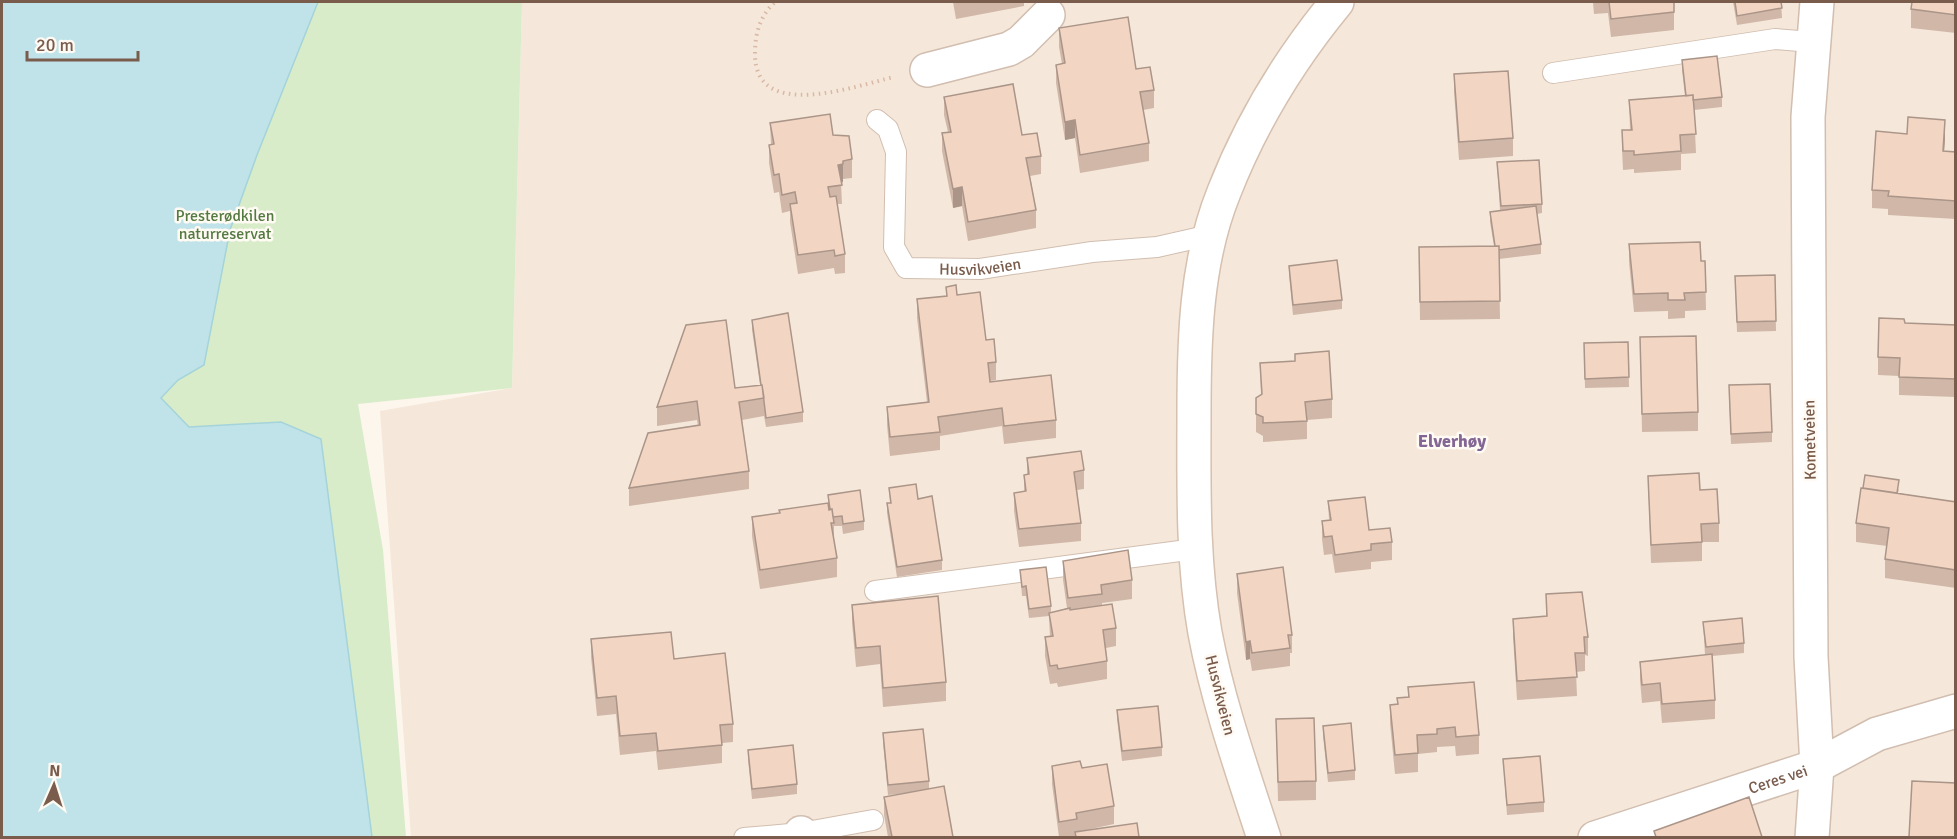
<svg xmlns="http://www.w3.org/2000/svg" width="1957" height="839" font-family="Signika,sans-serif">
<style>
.residential{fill:#f5e8da}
.green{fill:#d8ecc9}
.water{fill:#bfe3e8;stroke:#a5d3da;stroke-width:1.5}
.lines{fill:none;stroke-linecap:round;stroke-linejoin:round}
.service-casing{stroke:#d1beb0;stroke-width:22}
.minor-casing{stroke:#d1beb0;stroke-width:36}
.secondary-casing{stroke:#d6c0b0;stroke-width:36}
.path{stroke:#d9b8a5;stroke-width:4;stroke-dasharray:1.5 4.5;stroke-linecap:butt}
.service{stroke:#fff;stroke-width:20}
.minor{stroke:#fff;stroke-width:33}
.secondary{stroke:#fff;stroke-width:33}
.wall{fill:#d1b7a8}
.shaded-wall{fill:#aa9588}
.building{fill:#f3d5c3;stroke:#aa9588;stroke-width:1.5}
.labels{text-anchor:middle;stroke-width:5;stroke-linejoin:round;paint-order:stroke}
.park-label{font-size:16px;fill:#537a41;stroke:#fffaf3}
.street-label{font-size:16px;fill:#7a5c4d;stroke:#fffaf3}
.neighbourhood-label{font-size:18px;font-weight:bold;fill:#846695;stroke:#fffaf3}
</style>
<rect width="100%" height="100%" fill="#fdf6ec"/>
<path class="residential" d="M522 2H1955V837H411L380 411 512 388Z"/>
<path class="green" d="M2 2H522L512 388 358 404 383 550 406 837 2 838Z"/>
<path class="water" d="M2 2H318L257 155 230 230 204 365 178 380 161 398 189 427 281 422 321 439 372 837H2Z"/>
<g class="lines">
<defs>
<g id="service">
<path d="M1553 73 1775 39 1812 42"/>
<path id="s1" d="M877 120 888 129 896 152 894 247 906 268 980 269 1092 252 1157 247 1210 235"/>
<path d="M875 591 1195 549"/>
<path d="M744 838 801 833 873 820"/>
</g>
<g id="minor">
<path d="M927 70 1009 49 1021 42 1048 15"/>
<path d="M801 833 802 838"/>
<path id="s2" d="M1595 838 1817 766 1877 734 1956 711"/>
<path d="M1812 838 1817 766 1811 657 1808 117 1817 2"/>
</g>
<path id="secondary" d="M1264 838C1242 770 1218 702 1205 633 1192 559 1194 485 1194 411 1194 338 1196 261 1224 192 1251 123 1290 59 1337 2"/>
</defs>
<use href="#service" class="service-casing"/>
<use href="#minor" class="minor-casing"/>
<use href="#secondary" class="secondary-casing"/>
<path class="path" d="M774 3C760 16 755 34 755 53 754 123 855 86 894 77"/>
<use href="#service" class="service"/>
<use href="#minor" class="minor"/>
<use href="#secondary" class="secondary"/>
</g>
<path class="wall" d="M953 2H1024V6L956 19Z
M1593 2H1674V30L1611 37 1608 13 1594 14Z
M1733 2H1781L1782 18 1737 25Z
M1956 2V33L1911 28V9Z
M1059 28 1136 69 1154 90V108L1143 110 1149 143V161L1080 173 1075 138 1065 140 1056 83V65L1062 64 1059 47Z
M1682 60 1722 97V107L1694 110 1696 153 1681 154V170L1634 173V169L1623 170 1622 149V130H1630L1629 100 1685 96 1682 70Z
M1454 74 1513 138V156L1459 160 1454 92Z
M944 97 1022 135 1041 156V174L1030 176 1036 210V228L968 241 962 206 953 208 942 151V133L948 132 944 115Z
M770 123 833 135 852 159V178L843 179V182L841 183 842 204H837L845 254V273L835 274 834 268 798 274 790 222V211L782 213 779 192 774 193 769 163V145H771Z
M1945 138 1944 151 1956 152V219L1888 215V209L1872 208V190Z
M1497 162 1542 204V213L1537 214 1541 244V254L1499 259 1500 319 1420 320 1419 247 1494 246 1490 222V212L1500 211Z
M1629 244 1701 261H1705L1706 310 1685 311V318L1668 319V311L1634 312 1629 262Z
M1289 266 1342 300V309L1293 315 1289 275Z
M1775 275 1776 331 1737 332 1735 276Z
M946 287 957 295 986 340 996 362V380L990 381V382L1056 420V438L1004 444 1002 426 940 436V450L890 456 887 425V407L927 402 917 318V299L946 296Z
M752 320 803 412V422L766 427 764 416 742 420 749 471V489L629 506V488L698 426 697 420 657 426V407L735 388 760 385 752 330Z
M1905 323 1956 325V397L1899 395V376L1878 375V357Z
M1640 337 1698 412V431L1642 432Z
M1628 342 1629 387 1585 388 1584 343Z
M1295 361 1332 399V418L1307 420V439L1263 442V436L1256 432V398L1261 395 1260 363Z
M1729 395 1772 432V442L1731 444Z
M1027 458 1084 470V489L1077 490 1081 523V541L1019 547 1014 511V493L1024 492V475L1027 474Z
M1648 476 1700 490 1719 523V542H1702V561L1651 563Z
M889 488 918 499 942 560V570L897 577 887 513V503H890Z
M1899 489 1898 493 1956 502V588L1885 578V559L1887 546 1856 542V523Z
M828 495 864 521V530L843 534 842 526H834V541L837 558V577L760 589 752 536V517L779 513 828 503Z
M1328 501 1369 530 1392 542V560L1371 562V569L1335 573 1332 554 1324 555 1322 539V521L1329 520Z
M1063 561 1132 580V599L1102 603V606L1116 628V646L1106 648 1107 661V679L1058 687 1057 683 1050 684 1045 656V637H1050L1049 616 1029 618 1026 596H1022L1020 570 1051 606V613L1067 608 1063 580Z
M1237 574 1292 635V653H1290V666L1252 671 1250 659 1246 660 1237 593Z
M1546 594 1588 637V656L1585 655V671L1576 672 1577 696 1517 700 1513 637V619L1546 617Z
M852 605 946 682V701L883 707 880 664 856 667 852 623Z
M1703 622 1744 643V653L1712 656 1715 700V719L1662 723 1660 701 1642 703 1640 680V662L1705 655Z
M591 639 674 659 733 724V742L722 743V763L658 770 656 751 620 755 616 714 597 716 591 657Z
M1408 687 1479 735V754L1456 756 1455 746 1437 747V752L1418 754V772L1395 774 1390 723V705L1397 704V698L1408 697Z
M1117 710 1162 747V756L1122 761 1117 719Z
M1276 719 1316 781V800L1278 801Z
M1323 726 1355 770V780L1328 782 1323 736Z
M883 733 929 781V789L953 837H888L884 815V797L908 793 888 795 883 743Z
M748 750 797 784V794L752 799 748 759Z
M1503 759 1544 802V812L1507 815Z
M1052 766 1082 768 1114 806V824L1077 832 1139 837H1059L1052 784Z"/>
<path class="shaded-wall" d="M1075 120V138L1065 140V122Z
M1945 120V138L1943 169V151Z
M843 164V182L838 183V165Z
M962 187V206L953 208V189Z
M1250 641V659L1246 660V642Z"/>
<path class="building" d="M1609 2H1674V12L1611 19Z
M1735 2H1781L1782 8 1737 16Z
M1912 2H1956V15L1911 9Z
M1128 17 1136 69 1150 67 1154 90 1140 92 1149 143 1080 155 1075 120 1065 122 1056 65 1065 63 1059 28Z
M1717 56 1722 97 1693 100V95L1686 96 1682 60Z
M1508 71 1513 138 1459 142 1454 74Z
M1013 84 1022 135 1037 133 1041 156 1026 158 1036 210 968 222 962 187 953 189 942 133 951 132 944 97Z
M1693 95 1696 134 1680 135 1681 151 1634 155V151H1623L1622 130H1632L1629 100Z
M830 114 833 135 849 136 852 159 843 161V164L838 165 842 185 828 187 830 197 836 196 845 254 835 256 834 250 798 255 790 204 797 203 795 192 782 195 779 174 774 175 769 145 774 144 770 123Z
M1908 117 1945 120 1943 151 1956 152V201L1888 196 1889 191 1872 190 1876 131 1907 134Z
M1539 160 1542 204 1501 206 1497 162Z
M1536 206 1541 244 1499 250V246H1495L1490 212Z
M1700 242 1701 261H1705L1706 292 1684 293 1685 300H1668V293L1634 294 1629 244Z
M1499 246 1500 301 1420 302 1419 247Z
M1337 260 1342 300 1293 305 1289 266Z
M1775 275 1776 321 1737 322 1735 276Z
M956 285 957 295 980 292 986 340 994 339 996 362 988 363 990 382 1051 375 1056 420 1004 426 1002 408 938 417 940 432 890 437 887 407 929 402 917 299 947 296 946 287Z
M788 313 803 412 766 418 762 385H761L752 320Z
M1879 318 1904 319 1905 323 1956 325V379L1899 377 1900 358 1878 357Z
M726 320 735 388 762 385 764 398 739 402 749 471 629 488 648 433 700 425 697 401 657 407 686 325Z
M1696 336 1698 412 1642 414 1640 337Z
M1628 342 1629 377 1585 379 1584 343Z
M1329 351 1332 399 1305 402 1307 421 1263 423V417L1256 414V398L1262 394 1260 363 1295 361V354Z
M1770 384 1772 432 1731 434 1729 385Z
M1081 451 1084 470 1074 472 1081 523 1019 529 1014 493 1026 491 1024 475 1029 474 1027 458Z
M1699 473 1700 490 1717 489 1719 523 1701 524 1702 542 1651 545 1648 476Z
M1865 475 1899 480 1897 493 1863 488Z
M916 484 918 499 932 496 942 560 897 567 887 503H891L889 488Z
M1861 488 1956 502V570L1885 559 1889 528 1856 523Z
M860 490 864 521 843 524 842 516 833 517 832 509H830L828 495Z
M1365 497 1369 530 1390 528 1392 542 1371 544V550L1335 555 1332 536 1324 537 1322 521 1331 520 1328 501Z
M828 503 829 510 832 509 834 523H831L837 558 760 570 752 517 780 513 779 510Z
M1128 550 1132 580 1101 585 1102 594 1068 598 1063 561Z
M1046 567 1051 606 1029 609 1026 586 1022 587 1020 570Z
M1283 567 1292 635H1288L1290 648 1252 653 1250 641 1246 642 1237 574Z
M1582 592 1588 637H1584L1585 653H1575L1577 677 1517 681 1513 619 1547 616 1546 594Z
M938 596 946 682 883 688 880 646 856 648 852 605Z
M1112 604 1116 628 1103 630 1107 661 1058 669 1057 665 1050 666 1045 637 1053 636 1049 613 1070 608V610Z
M1742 618 1744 643 1706 647 1703 622Z
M671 632 674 659 725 653 733 724 720 725 722 745 658 751 656 733 620 736 616 696 597 698 591 639Z
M1712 654 1715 700 1662 704 1660 683 1642 685 1640 662Z
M1474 682 1479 735 1456 737 1455 727 1437 729V734L1417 735 1418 753 1395 755 1390 705 1398 704 1397 698 1409 697 1408 687Z
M1158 706 1162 747 1122 751 1117 710Z
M1314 718 1316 781 1278 782 1276 719Z
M1351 723 1355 770 1328 773 1323 726Z
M923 729 929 781 888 785 883 733Z
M793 745 797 784 752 789 748 750Z
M1540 756 1544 802 1507 805 1503 759Z
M1080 761 1082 768 1107 764 1114 806 1076 813 1077 819 1059 822 1052 766Z
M1912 781 1956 783V837H1909Z
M944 786 953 837H892L884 797Z
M1749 797 1762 837H1656L1654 831Z
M1137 823 1139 837H1076L1075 832Z"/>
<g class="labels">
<g class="park-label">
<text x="225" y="221">Presterødkilen<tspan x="225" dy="18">naturreservat</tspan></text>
</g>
<g class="street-label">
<text dy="6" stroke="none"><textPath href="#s1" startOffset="232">Husvikveien</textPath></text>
<text transform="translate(1809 440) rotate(-91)" y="6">Kometveien</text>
<text transform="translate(1221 695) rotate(76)" y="6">Husvikveien</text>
<text dy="6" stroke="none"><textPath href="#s2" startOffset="192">Ceres vei</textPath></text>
</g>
<g class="neighbourhood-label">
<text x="1452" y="447">Elverhøy</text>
</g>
</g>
<rect width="1957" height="839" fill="none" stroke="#7a5c4d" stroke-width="6"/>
<g transform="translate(54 785) rotate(3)" stroke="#fffaf3" stroke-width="4.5" paint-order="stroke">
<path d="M0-4.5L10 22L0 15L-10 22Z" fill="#7a5c4d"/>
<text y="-9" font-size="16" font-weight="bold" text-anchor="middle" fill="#7a5c4d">N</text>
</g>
<path d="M27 51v9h111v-9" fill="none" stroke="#7a5c4d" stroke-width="3"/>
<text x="36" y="51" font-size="18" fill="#7a5c4d" stroke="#fffaf3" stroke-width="4.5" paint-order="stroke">20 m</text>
</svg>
